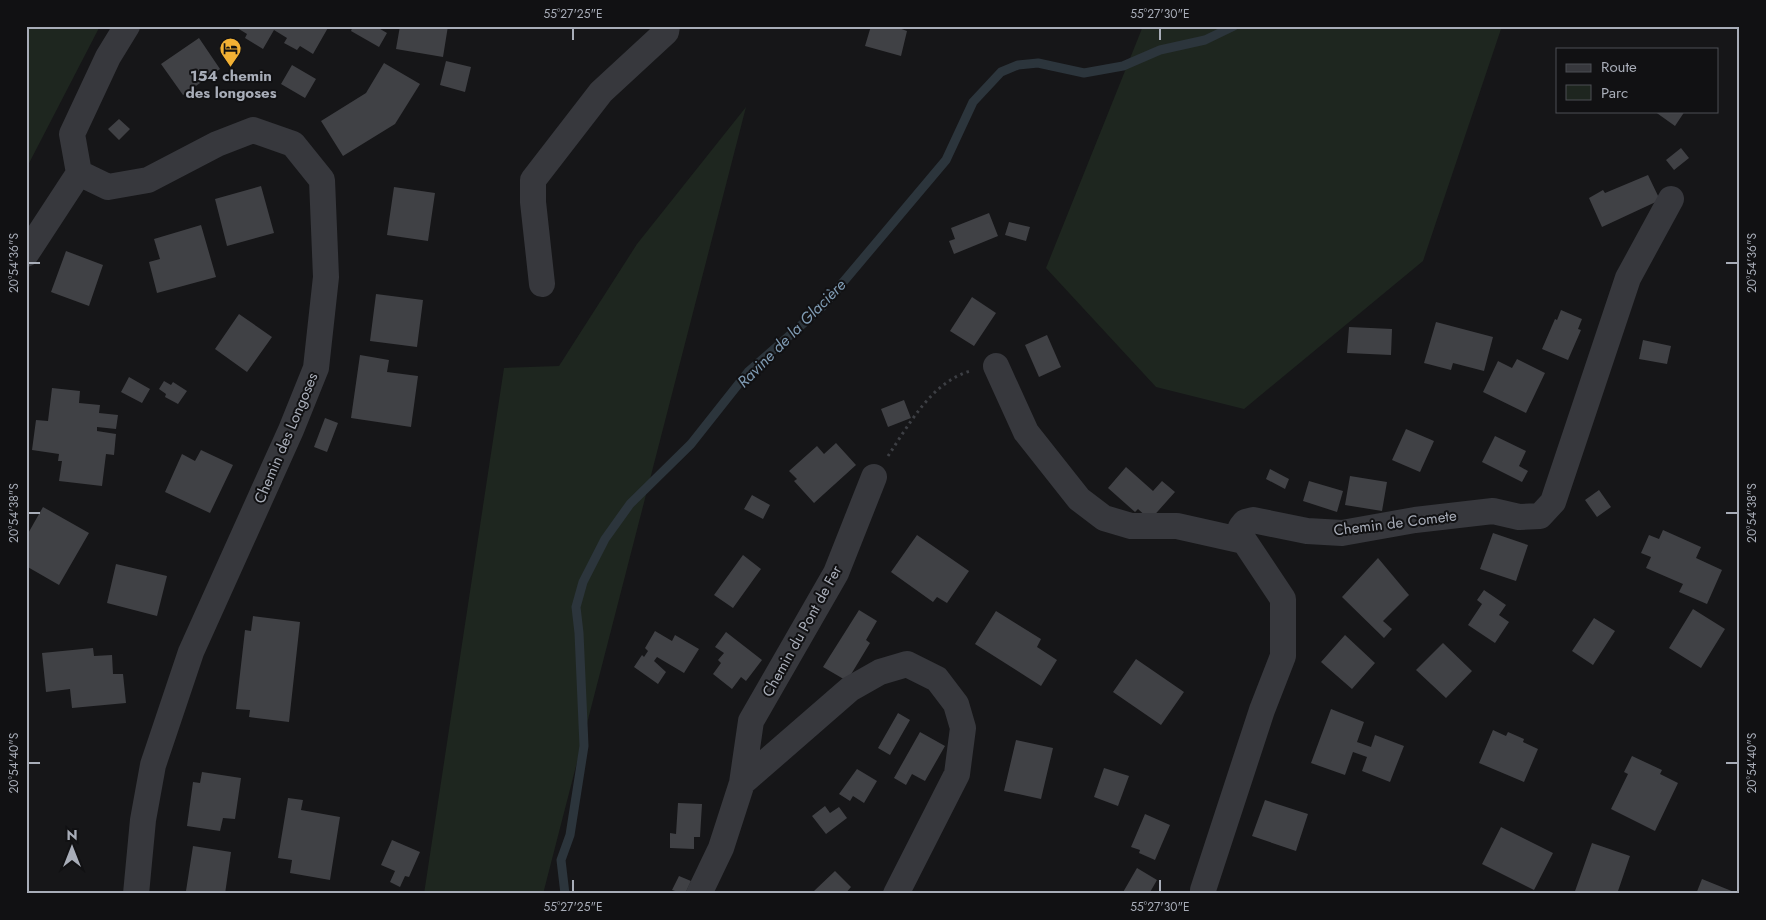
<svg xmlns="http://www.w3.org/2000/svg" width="1766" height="920" font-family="Jost,sans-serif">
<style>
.green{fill:#1e261f}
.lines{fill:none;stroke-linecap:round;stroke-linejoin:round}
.stream{stroke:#2c353c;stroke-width:9}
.building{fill:#404145}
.path{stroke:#3d3f44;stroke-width:3;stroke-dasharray:2.5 4;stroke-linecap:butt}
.street{stroke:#37383d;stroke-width:26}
.ticks{fill:none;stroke:#a8adb8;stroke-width:2}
.labels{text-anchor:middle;stroke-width:4;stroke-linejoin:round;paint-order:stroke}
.poi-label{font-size:15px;font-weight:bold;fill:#a8adb8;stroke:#111113}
.street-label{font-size:15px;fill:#a8adb8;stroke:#111113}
.water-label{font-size:16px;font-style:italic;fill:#7f9bb3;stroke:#111113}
.neatline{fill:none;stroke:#a8adb8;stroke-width:2}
.ticks-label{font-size:12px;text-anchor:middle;fill:#a8adb8}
</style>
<rect width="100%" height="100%" fill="#161618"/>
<path class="green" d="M26 26H100L26 169Z
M1143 26H1502L1423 261 1244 409 1156 387 1046 268Z
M746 107 543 894H424L504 368 559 366 637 244Z"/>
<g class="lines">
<path class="stream" d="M565 894 561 860 570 835 584 746 579 633 576 607 583 582 605 539 630 504 691 444 748 372 823 306 946 160 973 102 1001 72 1018 65 1038 63 1084 73 1123 66 1160 50 1205 40 1234 26"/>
</g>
<path class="building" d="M234 26 251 27 329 26 313 54 300 46 297 50 284 43 287 38 274 30 263 49 245 38 247 34Z
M353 26H375L387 33 379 47 351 31Z
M400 26H448L443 57 396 49Z
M871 26H893L907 31 901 56 865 46Z
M199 38 220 69 183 95 161 64Z
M446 61 471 67 465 92 440 85Z
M384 63 420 84 395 124 343 156 321 121 366 93Z
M292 65 316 79 305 98 281 84Z
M1654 111H1685L1675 126Z
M119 119 130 129 119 140 108 129Z
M1681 148 1689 158 1674 170 1666 160Z
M1648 175 1660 200 1602 227 1589 198 1603 190 1605 193Z
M261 186 274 233 227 246 215 199Z
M394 187 435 193 428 241 387 235Z
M989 213 998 236 954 254 949 241 955 239 951 228Z
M1009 222 1030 227 1026 241 1005 235Z
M201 225 216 277 157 293 149 262 160 259 154 239Z
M66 251 103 265 89 306 51 292Z
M376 294 423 300 417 347 370 341Z
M972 297 996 313 974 346 950 331Z
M1561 310 1582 319 1578 329 1581 330 1568 360 1542 349 1555 319 1557 320Z
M239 314 272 337 247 372 215 349Z
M1436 322 1493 337 1484 371 1453 363 1451 370 1424 363Z
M1349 327 1392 329 1391 355 1347 353Z
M1047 335 1061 367 1039 377 1025 345Z
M1643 340 1671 346 1667 364 1639 359Z
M360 355 389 360 387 372 418 376 411 427 351 418Z
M1517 359 1545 373 1526 413 1483 392 1498 361 1512 368Z
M129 377 150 389 142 403 121 392Z
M164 381 171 385 173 382 187 391 178 404 165 397 166 394 159 389Z
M52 388 80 391 79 403 100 405 99 413 118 415 116 429 97 427V431L116 434 114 455 106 454 102 486 59 481 62 461H58L59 454 32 450 36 420 48 421Z
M904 400 911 418 888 427 881 409Z
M325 418 338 423 327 452 314 447Z
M1406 429 1434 441 1420 472 1392 460Z
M1495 436 1526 451 1519 466 1528 471 1522 482 1482 462Z
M836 443 856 465 814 503 794 481 797 479 789 471 817 446 824 454Z
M201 450 233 465 210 513 165 492 182 454 195 461Z
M1126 467 1153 491 1162 481 1175 492 1150 520 1138 509 1135 512 1108 488Z
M1270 469 1289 479 1285 489 1266 479Z
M1350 476 1387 482 1382 511 1345 505Z
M1309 481 1343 491 1337 512 1303 501Z
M1599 490 1611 507 1597 517 1585 500Z
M752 495 770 505 763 519 744 509Z
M43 507 89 533 59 585 26 566V537Z
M1663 530 1701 547 1696 558 1722 570 1707 604 1679 592 1683 584 1646 568 1651 557 1641 553 1649 535 1659 539Z
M1493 533 1528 545 1516 581 1480 569Z
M917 535 969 571 947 603 937 597 933 602 891 572Z
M743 555 761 569 733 608 714 595Z
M1378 558 1409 595 1383 621 1392 629 1384 638 1342 597Z
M116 564 167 576 157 616 107 603Z
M1484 590 1506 605 1499 615 1509 622 1495 643 1468 625 1482 604 1477 600Z
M1693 609 1725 629 1701 668 1669 648Z
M859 610 877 621 866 640 870 643 847 681 823 667Z
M996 611 1041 639 1037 647 1057 660 1041 686 975 644Z
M253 616 300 622 289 722 249 717 250 710 236 709 245 630 251 631Z
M1594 618 1615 631 1593 665 1572 651Z
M655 631 672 641 675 635 699 649 684 673 657 657 654 661 666 672 658 684 634 667 642 655 644 657 648 651 645 648Z
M726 632 762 660 746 681 741 677 732 689 713 674 721 663 718 660 724 653 715 647Z
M1345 635 1375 663 1352 689 1321 662Z
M1443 643 1472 671 1446 698 1416 670Z
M93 648 94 656 112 655 113 674H123L126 703 72 708 70 689 46 692 42 653Z
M1136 659 1184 692 1161 725 1113 692Z
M1331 709 1364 722 1357 742 1371 747 1375 735 1404 746 1390 782 1362 771 1367 757 1353 752 1345 775 1311 763Z
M898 713 910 720 890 755 878 748Z
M1493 730 1506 736 1508 732 1524 739 1523 742 1538 749 1524 782 1479 763Z
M920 732 945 746 925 781 912 774 906 785 894 778Z
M1016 740 1053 748 1041 799 1004 791Z
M1632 756 1662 770 1660 774 1678 783 1655 831 1611 809 1628 774 1624 772Z
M1104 768 1129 776 1118 806 1094 797Z
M857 769 877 781 864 803 853 796 850 801 839 794Z
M202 772 241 778 235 819 223 818 220 831 187 826 193 782 200 783Z
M288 798 303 800 301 810 340 817 330 880 290 873 292 860 278 858Z
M1265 800 1308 814 1296 851 1252 836Z
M678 803 702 804 700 837H694V849L670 848V833L676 834Z
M825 806 830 813 839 807 847 818 826 834 812 816Z
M1145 814 1170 825 1155 860 1139 853 1140 850 1131 847Z
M1501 827 1553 853 1534 890 1482 864Z
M392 840 420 852 409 877 405 876 400 887 390 882 395 871 381 865Z
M1592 843 1630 856 1617 894H1574Z
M193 846 231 852 225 894 186 891Z
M1137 868 1157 880 1149 894H1122Z
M835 871 851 887 845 894H816L814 891Z
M679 876 691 881 685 894 672 890Z
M1702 879 1739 894H1696Z"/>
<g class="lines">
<path class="path" d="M888 456C910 423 931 383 970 371"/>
<path class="street" d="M127 26 108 57 72 134 79 173 108 187 148 180 217 144 253 130 293 144 322 180 326 277 316 368 291 430 191 652 153 765 143 820 136 894
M26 254 79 173
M542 284 533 202V180L601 92 666 32 667 26
M996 366 1026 432 1079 499 1104 518 1131 526H1177L1244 541
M742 783 850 689 880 672 907 664 937 679 956 704 963 728 957 774 896 894
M699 894 721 848 742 783 751 721 836 573 874 477
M1203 894V890L1262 710 1283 656V599L1241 536V527L1245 522 1253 520 1307 531 1342 533 1415 520 1493 511 1519 517 1540 516 1553 502 1628 278 1671 199"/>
</g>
<path class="ticks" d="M573 28V40M1160 28V40M28 263H40M1726 263H1738M28 513H40M1726 513H1738M28 763H40M1726 763H1738M573 880V892M1160 880V892"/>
<defs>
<symbol id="hotel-pin" viewBox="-11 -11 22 30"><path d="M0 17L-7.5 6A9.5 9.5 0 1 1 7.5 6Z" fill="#f2b134" stroke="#111113"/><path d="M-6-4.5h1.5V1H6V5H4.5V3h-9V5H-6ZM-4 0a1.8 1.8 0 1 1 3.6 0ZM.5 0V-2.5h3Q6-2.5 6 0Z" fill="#111"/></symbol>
</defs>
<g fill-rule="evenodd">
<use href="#hotel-pin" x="218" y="36" width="25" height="34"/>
</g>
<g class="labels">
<g class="poi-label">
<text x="231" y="81">154 chemin<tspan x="231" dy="17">des longoses</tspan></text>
</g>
<g class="street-label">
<text transform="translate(286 438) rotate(-67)" y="5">Chemin des Longoses</text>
<text transform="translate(1395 523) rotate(-7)" y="5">Chemin de Comete</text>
<text transform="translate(802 631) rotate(-61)" y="5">Chemin du Pont de Fer</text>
</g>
<g class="water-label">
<text transform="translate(791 333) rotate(-45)" y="6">Ravine de la Glacière</text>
</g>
</g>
<rect width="1766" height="920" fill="none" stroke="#111113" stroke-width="55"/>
<rect x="1556" y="48" width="162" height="65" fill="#111113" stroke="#4d4f55"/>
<rect x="1566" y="64" width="25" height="8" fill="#37383d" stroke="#4d4f55"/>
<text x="1601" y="72" font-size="15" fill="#a8adb8">Route</text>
<rect x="1566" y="85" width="25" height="15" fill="#1e261f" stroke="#4d4f55"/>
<text x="1601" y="98" font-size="15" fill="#a8adb8">Parc</text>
<g transform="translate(72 848)" stroke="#111113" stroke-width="4" paint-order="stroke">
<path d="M0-4L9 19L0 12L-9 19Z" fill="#a8adb8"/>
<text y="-8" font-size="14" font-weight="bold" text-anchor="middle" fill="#a8adb8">N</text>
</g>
<rect x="28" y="28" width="1710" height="864" class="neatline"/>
<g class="ticks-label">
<text x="573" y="18">55°27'25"E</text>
<text x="1160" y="18">55°27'30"E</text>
<text transform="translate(14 263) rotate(-90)" y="4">20°54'36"S</text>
<text transform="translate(1752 263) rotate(-90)" y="4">20°54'36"S</text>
<text transform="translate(14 513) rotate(-90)" y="4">20°54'38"S</text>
<text transform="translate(1752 513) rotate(-90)" y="4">20°54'38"S</text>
<text transform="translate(14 763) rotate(-90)" y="4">20°54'40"S</text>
<text transform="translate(1752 763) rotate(-90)" y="4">20°54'40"S</text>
<text x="573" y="911">55°27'25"E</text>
<text x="1160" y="911">55°27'30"E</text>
</g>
</svg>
